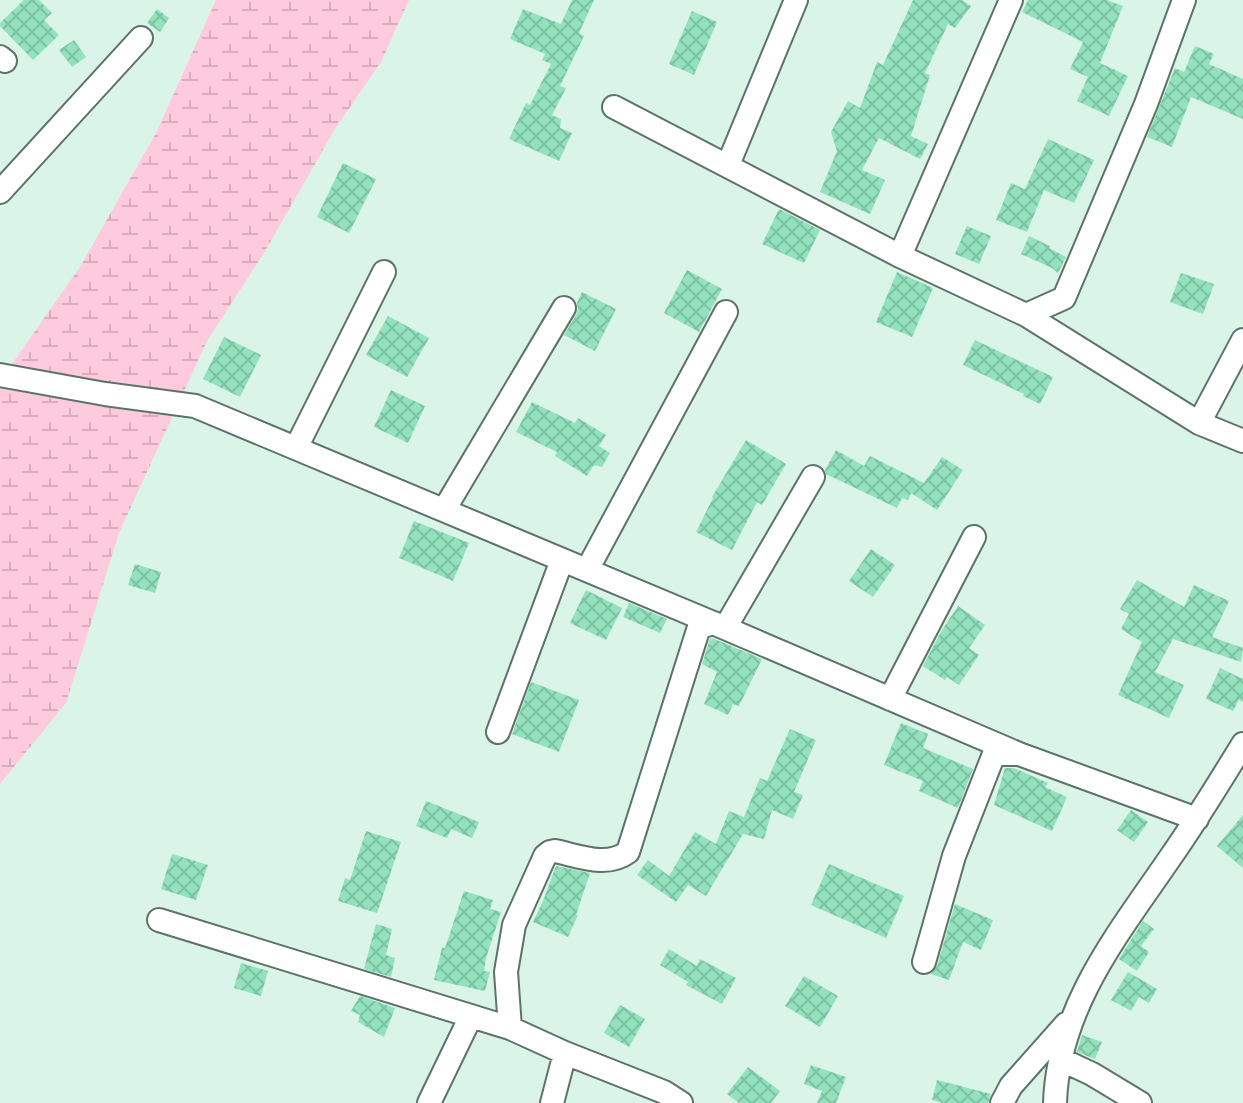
<svg xmlns="http://www.w3.org/2000/svg" width="1243" height="1103" font-family="Ubuntu,sans-serif">
<style>
.wetland{fill:url(#wetland-marsh)}
.building{fill:url(#building-cross-hatch)}
.lines{fill:none;stroke-linecap:round;stroke-linejoin:round}
.street-casing{stroke:#5d7369;stroke-width:26}
.street{stroke:#fff;stroke-width:22}
</style>
<defs>
<pattern id="wetland-marsh" width="20" height="14" patternUnits="userSpaceOnUse" patternTransform="scale(2)"><rect width="20" height="14" fill="#fecade"/><path d="M1 5h8M5 5V1M11 12h8M15 12V8" fill="none" stroke="#d9adbe"/></pattern>
<pattern id="building-cross-hatch" width="8" height="8" patternUnits="userSpaceOnUse" patternTransform="scale(2)"><rect width="8" height="8" fill="#92e2be"/><path d="M0 0l8 8M0 8l8-8" fill="none" stroke="#7dc1a3"/></pattern>
</defs>
<rect width="100%" height="100%" fill="#dbf4e8"/>
<path class="wetland" d="M216 0H409L381 62 335 129 264 253 207 341 119 533 66 703 0 784V381L80 267 156 133Z"/>
<path class="building" d="M24 0H39L52 13 44 20 59 35 33 60 0 26V23Z
M572 0H594L579 33 584 36 560 86 566 88 552 115 561 119 560 128 572 133 559 161 509 139 526 103 530 105 551 64 542 60 545 54 510 39 523 9 561 24Z
M913 0H962L971 6 955 28 948 24 925 73 930 75 911 136 928 144 920 159 879 138 862 170 885 180 870 214 820 192 837 151 831 132 848 101 860 108 877 62 883 65Z
M1028 0H1107L1123 6 1100 63 1128 76 1109 116 1077 101 1088 77 1070 69 1083 42 1022 12Z
M157 9 169 18 160 32 147 23Z
M692 11 717 22 694 75 669 64Z
M74 40 86 57 72 67 59 50Z
M1195 46 1214 54 1209 64 1243 79V119L1191 97 1172 147 1147 137 1175 68 1184 72Z
M1048 139 1094 160 1074 203 1044 190 1027 232 996 220 1011 183 1025 189Z
M343 163 376 179 349 233 317 217Z
M779 209 820 230 804 263 762 244Z
M967 226 991 236 979 264 955 254Z
M1029 236 1050 246 1049 248 1066 257 1058 273 1052 268 1021 254Z
M687 270 722 289 699 332 664 313Z
M897 272 933 288 912 337 876 322Z
M1181 273 1214 284 1203 314 1170 302Z
M582 292 616 309 595 351 564 335 576 315 578 309 577 303Z
M388 316 429 338 407 377 366 355Z
M224 337 261 355 240 397 203 379Z
M975 340 1053 377 1040 404 1023 396 1024 394 963 365Z
M391 390 425 406 408 443 374 427Z
M532 402 575 423 578 418 606 435 599 446 610 453 602 467 594 465 587 476 555 456 557 452 516 432Z
M746 440 786 464 762 505 757 502 732 550 696 532 713 498 712 497Z
M836 450 864 466 870 456 924 483 942 457 963 470 937 510 911 493 908 500 902 498 897 508 826 474 825 470Z
M414 521 469 543 453 581 399 558Z
M871 549 895 565 873 597 849 581Z
M135 564 161 572 155 593 128 585Z
M1137 580 1184 607 1194 585 1229 601 1212 637 1243 648 1241 662 1173 639 1155 672 1184 685 1169 718 1118 695 1142 642 1121 629 1129 614 1120 609Z
M586 590 622 608 606 640 570 623Z
M629 603 667 619 660 633 623 617Z
M958 606 985 625 969 648 979 655 959 685 947 677 945 680 923 666 942 630Z
M712 638 762 659 739 706 733 704 728 715 704 704 717 672 702 664 710 639Z
M1220 668 1243 679V702L1239 700 1233 711 1206 699Z
M531 682 579 700 559 752 512 734Z
M901 723 928 734 923 748 973 769 958 808 919 791 923 781 884 765Z
M790 729 816 740 794 792 803 795 793 819 772 810 764 839 743 834 706 896 688 885 676 902 637 875 648 860 669 876 695 832 716 844 729 811 744 817 760 778 767 781Z
M1005 768H1014L1048 783 1045 787 1067 797 1052 831 994 805Z
M426 801 479 822 472 838 451 829 447 838 416 826Z
M1131 810 1148 822 1134 842 1117 830Z
M1243 815V868L1217 846Z
M366 831 401 842 377 913 338 901 345 878 350 880Z
M172 854 208 865 196 900 161 889Z
M829 864 904 896 886 938 811 905Z
M556 866 590 873 576 915H578L568 937 533 922 543 901Z
M464 891 493 900 490 909 501 912 486 958 484 971 490 972 485 991 434 980 442 948H445Z
M955 904 993 920 981 950 963 942 949 980 931 974 937 966Z
M1143 921 1154 929 1141 946 1149 952 1137 971 1119 959Z
M376 924 392 929 386 955 395 958 391 977 364 969Z
M669 949 697 966 700 959 736 978 722 1004 686 985 688 982 660 965Z
M241 963 268 971 261 996 234 988Z
M1128 972 1157 989 1149 1003 1139 997 1131 1011 1111 1000Z
M804 976 838 996 820 1027 785 1006Z
M360 996 395 1008 384 1037 358 1022 360 1015 351 1011Z
M620 1005 645 1019 629 1047 604 1033Z
M1082 1035 1102 1042 1095 1059 1077 1052Z
M811 1065 846 1077 836 1103H817L822 1091 804 1084Z
M748 1067 780 1091 771 1103H739L727 1094Z
M937 1080 991 1094 988 1103H943L932 1100Z"/>
<g class="lines">
<defs>
<path id="street" d="M0 57 5 61
M614 107 900 256 1026 315 1199 423 1243 441
M728 165 796 0
M0 192 141 38
M900 256 1011 0
M1026 315 1064 298 1146 104 1184 0
M0 375 105 394 195 406 725 628 1019 754 1197 819
M1199 423 1243 340
M296 448 384 272
M444 510 564 308
M587 570 726 312
M725 628 813 477
M890 699 974 537
M498 732 562 560
M159 920 510 1028 565 1053 664 1092 681 1103
M924 962 954 856 994 754H1017
M510 1028 506 972 514 925 545 856 550 852 555 851C579 856 607 868 628 852L699 627 714 623
M1060 1059 1092 1074 1140 1103
M429 1103 471 1016
M552 1103 565 1053
M1002 1103 1011 1086 1066 1024
M1055 1103C1058 1007 1118 934 1170 858 1196 821 1219 783 1243 744"/>
</defs>
<use href="#street" class="street-casing"/>
<use href="#street" class="street"/>
</g>
</svg>
